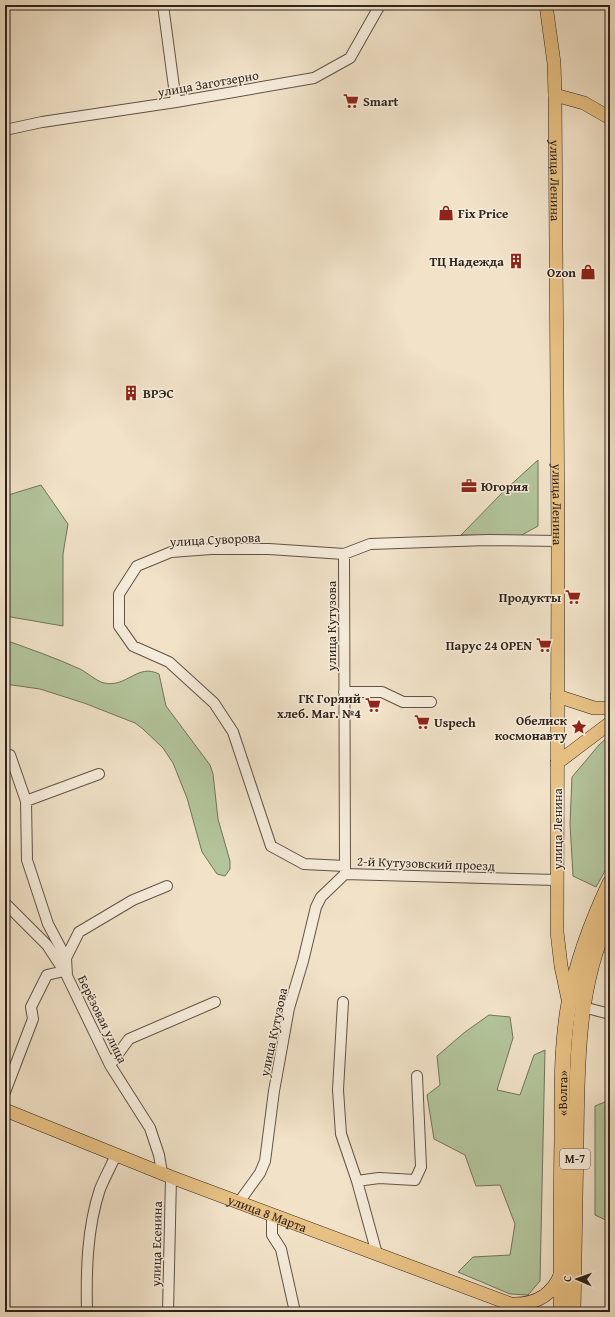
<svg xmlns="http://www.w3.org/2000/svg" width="615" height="1317" font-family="'Gentium Book Plus',serif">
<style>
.green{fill:#b3c49b;stroke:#71745c}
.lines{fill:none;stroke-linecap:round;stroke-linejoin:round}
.stream{stroke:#708076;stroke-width:2.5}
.minor-casing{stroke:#605347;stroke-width:12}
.major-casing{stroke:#2f231c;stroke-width:14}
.highway-casing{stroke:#2f231c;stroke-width:16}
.minor{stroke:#f6ecdb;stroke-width:10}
.major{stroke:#e8c184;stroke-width:13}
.highway{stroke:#e8c184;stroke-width:15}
.labels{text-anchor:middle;stroke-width:3;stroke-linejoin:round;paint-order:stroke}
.shield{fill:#f6ecdb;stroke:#6b5f55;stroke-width:1}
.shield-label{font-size:12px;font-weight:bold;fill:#2f231c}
.street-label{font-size:13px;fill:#2f231c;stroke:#f6ecdb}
.poi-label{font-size:13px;font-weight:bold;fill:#2f231c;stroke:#f6ecdb;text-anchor:end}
</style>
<rect width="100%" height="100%" fill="#f1e2c8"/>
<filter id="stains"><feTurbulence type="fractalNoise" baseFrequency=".005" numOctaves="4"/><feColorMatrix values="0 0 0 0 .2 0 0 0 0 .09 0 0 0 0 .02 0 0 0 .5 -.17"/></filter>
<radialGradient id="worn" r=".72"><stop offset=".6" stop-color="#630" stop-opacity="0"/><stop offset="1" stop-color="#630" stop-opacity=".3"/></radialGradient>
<path class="green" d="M538 460V526L520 536 461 535 505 490Z
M41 485 68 524 63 554V626L5 616V496Z
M5 640C30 649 56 658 80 669 88 673 96 681 104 683 127 688 137 663 159 674L166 706 210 765 213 774 218 819 230 861V869L225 876 217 874 202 852 187 798 173 763 163 748 143 729 135 723 84 703 40 689 5 684Z
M610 735V862L596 887 573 876 570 824 572 777 599 745Z
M489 1015 510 1017 513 1038 497 1090 520 1095 534 1055 545 1050 540 1281 528 1295 510 1294 458 1272 473 1257 510 1255 515 1224 500 1185 476 1186 465 1155 434 1139 427 1095 440 1085 437 1056 465 1032Z
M610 1100V1222L595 1215V1106Z"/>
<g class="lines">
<path class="stream" d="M5 25V26"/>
<defs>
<path id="minor" d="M163 5 176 102
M5 130 42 122 176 102 314 78 350 58 380 5
M344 554 345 866
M344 692H382L403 702H431
M10 755 26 801 27 860 48 924 66 958 67 976 110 1065 150 1128 159 1155 162 1173
M26 801 99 774
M556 880 345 874V866L304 864 271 846 233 732 214 703 169 662 133 646 119 626V594L137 566 171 552 211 549H269L344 554 370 544 487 540 558 541
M5 903 47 945 66 974
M66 958 79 932 133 900 167 886
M343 1002 338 1090 341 1134 357 1181
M583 1007 610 1014
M110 1065 129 1039 215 1002
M5 1092 33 1019 31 1007 47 975 64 971
M239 1202 260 1173 265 1161 274 1091 289 1008 303 961 316 907 321 897 345 874
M272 1214V1235L281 1249 295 1312
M377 1254 357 1181 379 1178 415 1180 421 1167 417 1076
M87 1312C86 1271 87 1228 100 1189 105 1177 111 1166 116 1155
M168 1312 171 1177"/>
<g id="major">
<path id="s1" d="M546 5 554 63 555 95 558 541 557 932 561 966 569 1004"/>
<path d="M555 95 584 103 610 118"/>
<path d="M557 696 594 708H610"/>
<path d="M557 763 610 723"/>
<path id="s2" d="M5 1110 171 1177 532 1312"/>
<path d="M515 1304C537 1304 553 1294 561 1273"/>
</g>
<g id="highway">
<path id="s3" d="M561 1312C561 1254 561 1197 562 1139 562 1094 561 1047 569 1003 577 961 592 921 610 883"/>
<path d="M573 1312C574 1255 575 1198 576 1142 577 1065 576 985 610 915"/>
</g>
</defs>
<use href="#minor" class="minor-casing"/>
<use href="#major" class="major-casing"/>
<use href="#highway" class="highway-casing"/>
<use href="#minor" class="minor"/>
<use href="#major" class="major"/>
<use href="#highway" class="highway"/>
</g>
<defs>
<symbol id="supermarket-bare" viewBox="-9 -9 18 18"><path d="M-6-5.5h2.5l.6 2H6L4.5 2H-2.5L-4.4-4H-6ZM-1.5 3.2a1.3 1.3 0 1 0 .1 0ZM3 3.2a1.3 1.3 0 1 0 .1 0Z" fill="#8f2418" stroke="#f6ecdb" stroke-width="2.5" paint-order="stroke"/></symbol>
<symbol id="shop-bare" viewBox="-9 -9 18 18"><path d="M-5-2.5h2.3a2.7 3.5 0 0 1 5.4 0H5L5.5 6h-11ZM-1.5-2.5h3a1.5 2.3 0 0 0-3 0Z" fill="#8f2418" stroke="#f6ecdb" stroke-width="2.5" paint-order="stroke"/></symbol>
<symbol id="building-bare" viewBox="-9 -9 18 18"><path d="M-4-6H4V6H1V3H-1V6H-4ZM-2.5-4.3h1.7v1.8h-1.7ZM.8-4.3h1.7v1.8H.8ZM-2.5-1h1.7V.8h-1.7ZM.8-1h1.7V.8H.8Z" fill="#8f2418" stroke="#f6ecdb" stroke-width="2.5" paint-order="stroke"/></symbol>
<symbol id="office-bare" viewBox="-9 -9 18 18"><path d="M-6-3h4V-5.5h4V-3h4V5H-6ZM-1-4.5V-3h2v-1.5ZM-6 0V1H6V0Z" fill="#8f2418" stroke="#f6ecdb" stroke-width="2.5" paint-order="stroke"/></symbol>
<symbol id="sight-bare" viewBox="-9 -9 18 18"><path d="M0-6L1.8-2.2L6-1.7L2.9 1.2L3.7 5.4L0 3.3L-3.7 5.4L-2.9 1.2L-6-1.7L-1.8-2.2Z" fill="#8f2418" stroke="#f6ecdb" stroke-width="2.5" paint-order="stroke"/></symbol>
</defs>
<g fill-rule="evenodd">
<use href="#supermarket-bare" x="340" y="90" width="22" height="22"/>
<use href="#shop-bare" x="435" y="202" width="22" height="22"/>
<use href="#building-bare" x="505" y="250" width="22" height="22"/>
<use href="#shop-bare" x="577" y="261" width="22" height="22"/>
<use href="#building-bare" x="120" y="382" width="22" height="22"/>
<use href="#office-bare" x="458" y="475" width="22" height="22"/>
<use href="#supermarket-bare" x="562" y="586" width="22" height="22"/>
<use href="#supermarket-bare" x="533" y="634" width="22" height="22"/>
<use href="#supermarket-bare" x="362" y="694" width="22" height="22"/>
<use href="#supermarket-bare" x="411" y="711" width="22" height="22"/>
<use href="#sight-bare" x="568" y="716" width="22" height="22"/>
</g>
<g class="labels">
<rect class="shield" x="560" y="1149" width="30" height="20" rx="3"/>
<g class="shield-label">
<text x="575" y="1163">М-7</text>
</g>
<g class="street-label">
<text transform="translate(208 83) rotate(-10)" y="5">улица Заготзерно</text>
<text dy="5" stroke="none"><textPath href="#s1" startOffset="176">улица Ленина</textPath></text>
<text dy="5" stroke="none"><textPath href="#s1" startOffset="500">улица Ленина</textPath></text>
<text transform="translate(215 539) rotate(-3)" y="5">улица Суворова</text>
<text transform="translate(331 626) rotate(-90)" y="5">улица Кутузова</text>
<text transform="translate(557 829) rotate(-90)" y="5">улица Ленина</text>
<text transform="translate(426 863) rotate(2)" y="5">2-й Кутузовский проезд</text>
<text transform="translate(103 1019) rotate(64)" y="5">Берёзовая улица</text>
<text transform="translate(273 1032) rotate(-78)" y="5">улица Кутузова</text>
<text dy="5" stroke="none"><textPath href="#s3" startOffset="219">«Волга»</textPath></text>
<text dy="5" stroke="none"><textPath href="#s2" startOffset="282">улица 8 Марта</textPath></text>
<text transform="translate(156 1244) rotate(-89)" y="5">улица Есенина</text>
</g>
<g class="poi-label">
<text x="363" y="106" text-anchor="start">Smart</text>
<text x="458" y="218" text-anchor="start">Fix Price</text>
<text x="504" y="266">ТЦ Надежда</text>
<text x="576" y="277">Ozon</text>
<text x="143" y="398" text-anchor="start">ВРЭС</text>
<text x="481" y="491" text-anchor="start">Югория</text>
<text x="561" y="602">Продукты</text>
<text x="532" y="650">Парус 24 OPEN</text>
<text x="361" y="703">ГК Горяий<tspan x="361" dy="15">хлеб. Маг. №4</tspan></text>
<text x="567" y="725">Обелиск<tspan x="567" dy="15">космонавту</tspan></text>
<text x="434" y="727" text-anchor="start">Uspech</text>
</g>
</g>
<rect width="615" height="1317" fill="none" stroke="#f1e2c8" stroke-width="20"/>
<rect x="6" y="6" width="603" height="1305" fill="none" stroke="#2f231c" stroke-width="2"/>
<rect x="10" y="10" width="595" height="1297" fill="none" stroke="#2f231c"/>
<g transform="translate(577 1279) rotate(272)" stroke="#f6ecdb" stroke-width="3" paint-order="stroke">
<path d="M0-3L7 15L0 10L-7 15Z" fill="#2f231c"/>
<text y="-6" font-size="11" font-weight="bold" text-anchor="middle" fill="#2f231c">С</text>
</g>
<rect width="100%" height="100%" filter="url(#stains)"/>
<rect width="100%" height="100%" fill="url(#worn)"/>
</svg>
